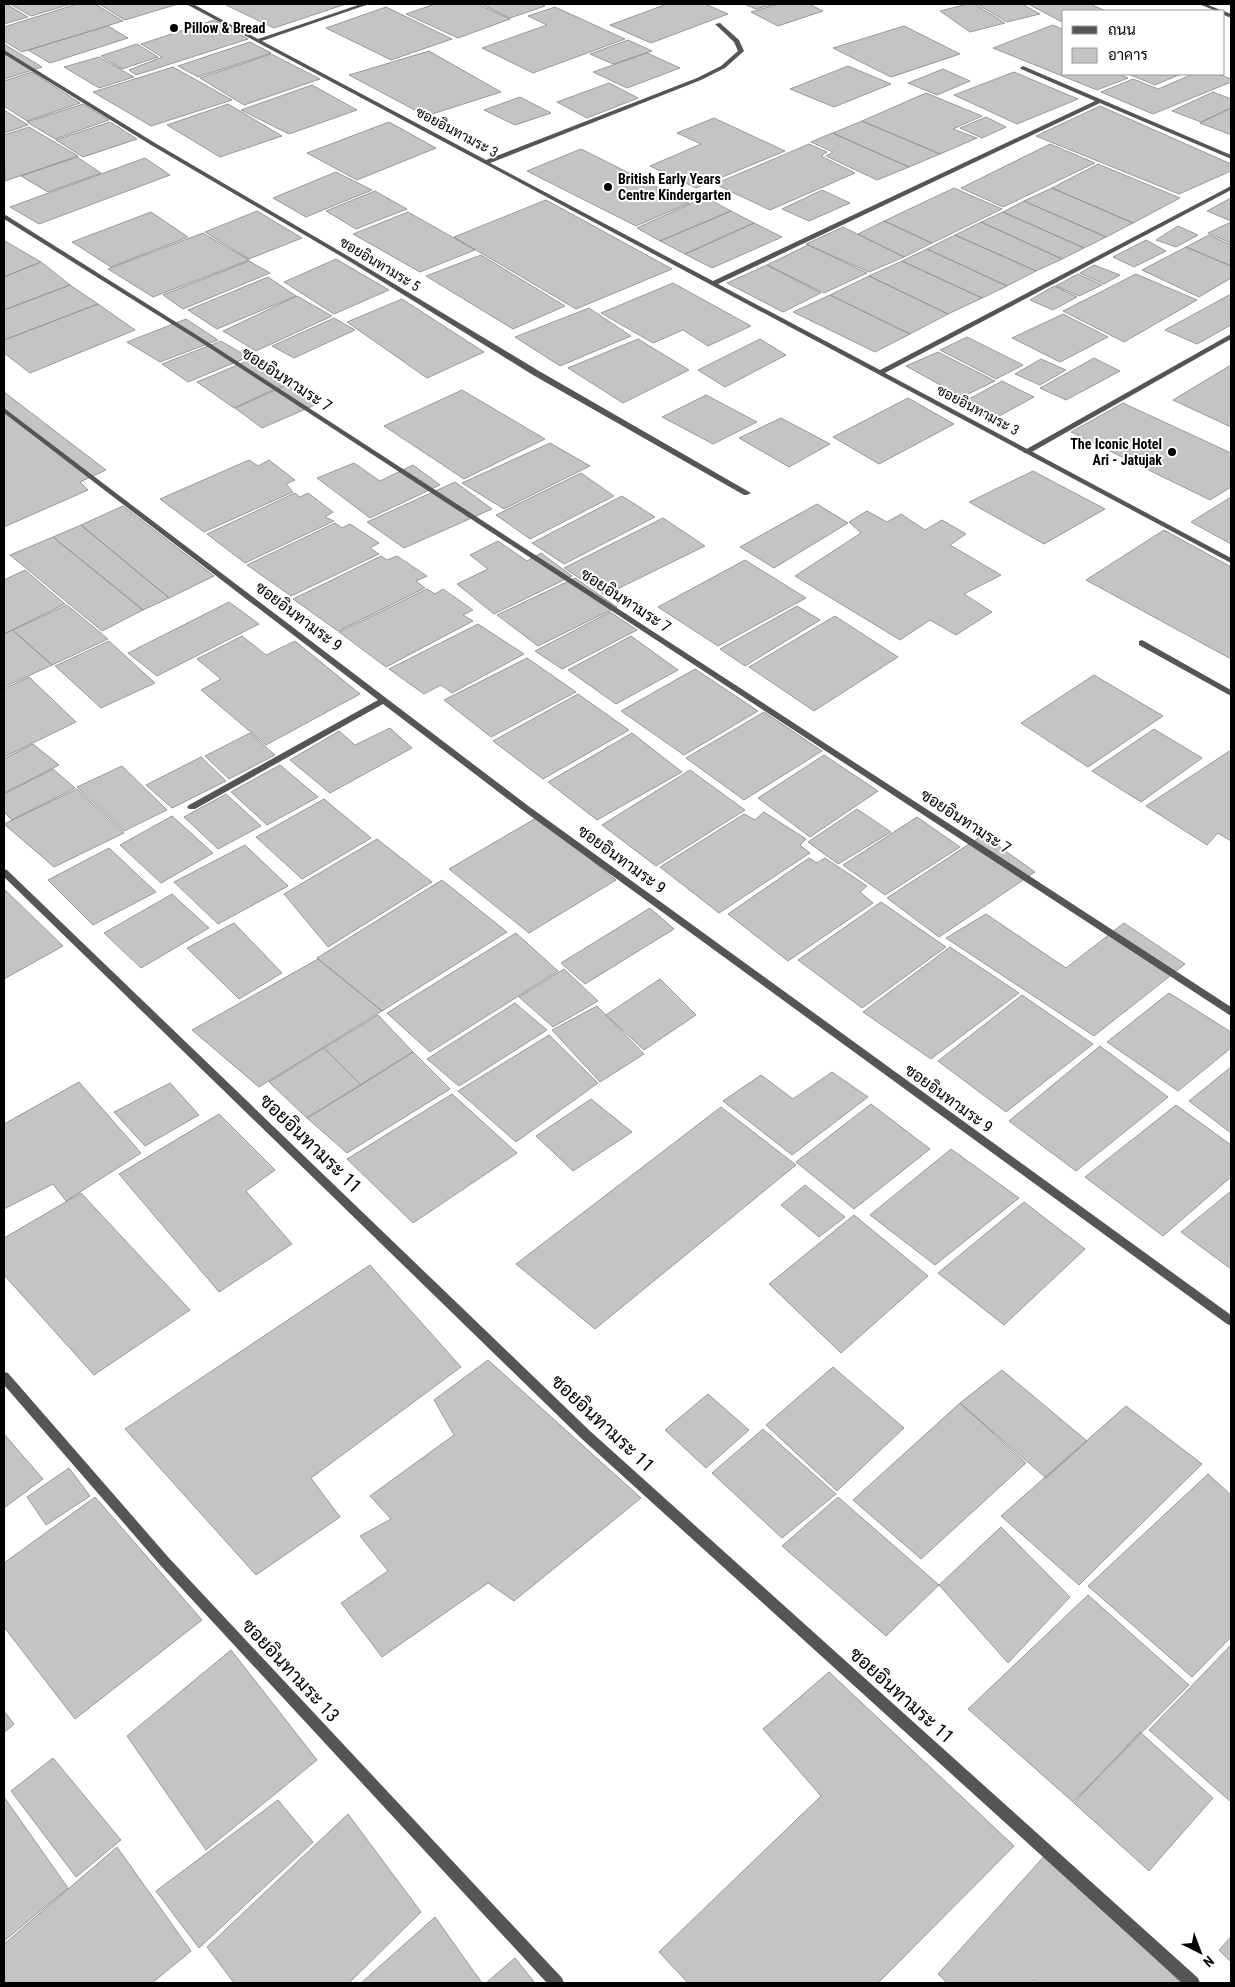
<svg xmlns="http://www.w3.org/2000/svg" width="1235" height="1987" font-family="'Roboto Condensed',Sarabun,sans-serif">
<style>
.building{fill:#c4c4c4;stroke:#999}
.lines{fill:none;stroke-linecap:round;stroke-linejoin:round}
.service{fill:#555;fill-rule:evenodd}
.minor{fill:#555;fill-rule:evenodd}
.poi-dot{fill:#000;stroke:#fff;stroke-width:2}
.labels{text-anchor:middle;stroke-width:4;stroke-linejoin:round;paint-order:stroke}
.far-poi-label{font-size:14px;font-weight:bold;fill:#000;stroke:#fff;text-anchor:start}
.far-street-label{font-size:14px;fill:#000;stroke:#fff}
.street-label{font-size:16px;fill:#000;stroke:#fff}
.near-street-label{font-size:19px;fill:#000;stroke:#fff}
</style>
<rect width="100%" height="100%" fill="#fff"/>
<path class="building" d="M4 4H6L28 17 4 24Z
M10 4H71L31 16Z
M77 4H95L123 21 22 52 4 41V27Z
M99 4H178L125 20Z
M224 4H346L274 28Z
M435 4H477L510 19 458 38 406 14Z
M481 4H541L545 6 510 18Z
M667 4H705L728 14 651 43 610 25Z
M744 4H774L756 9Z
M779 4H809L823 11 778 26 751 12Z
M968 4H974L1005 23 970 32 940 11Z
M977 4H1022L1040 14 1007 22Z
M1028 4H1090L1106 11H1064V23Z
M386 7 452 39 391 60 326 28Z
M555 7 625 39 533 73 482 48 547 25 528 16Z
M214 20 248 39 136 75 129 70 162 57 141 44Z
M1053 25 1064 30V74H1119L1128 78 1097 90 993 48Z
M108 26 128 38 50 63 28 50Z
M904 26 960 54 891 77 833 48Z
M628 40 652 51 613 64 590 54Z
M250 42 271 53 198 77 178 66Z
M4 44 42 67 4 79Z
M137 44 158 57 122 69 101 56Z
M429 51 501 92 426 116 349 75Z
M647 53 680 68 627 88 593 72Z
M271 54 320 79 244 105 200 78Z
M99 57 134 77 99 88 64 67Z
M848 66 891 84 834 107 790 89Z
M173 67 232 100 151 126 93 92Z
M943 69 970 81 937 95 908 83Z
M32 72 80 103 27 121 4 106V81Z
M1014 72 1078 99 1017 124 954 95Z
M1128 74H1181L1155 85Z
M1193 74H1218L1231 79V82L1153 114 1101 92 1133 79 1158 89Z
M609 83 638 98 587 118 557 102Z
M312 85 357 110 289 134 241 110Z
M1213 92 1231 99V108L1201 122 1172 111Z
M926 93 982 116 953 129 977 138 940 154 862 121Z
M520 97 551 113 515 125 484 110Z
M83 104 109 120 55 139 27 122Z
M228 104 282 136 220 157 167 125Z
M1100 106 1231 164V171L1179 194 1036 136Z
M1231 108V133L1229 134 1200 123Z
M4 110 28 125 4 133Z
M986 117 1006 127 982 138 960 128Z
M714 118 785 151 696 188 650 166 701 144 677 133Z
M862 121 940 154 909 167 833 133Z
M110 122 137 139 83 157 56 140Z
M389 122 436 148 357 180 307 153Z
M29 127 78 156 5 181 4 135Z
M832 133 909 167 877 180 826 156 833 152 811 142Z
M809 144 827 152 821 156 855 173 770 210 715 184Z
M1050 144 1095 163 1003 207 961 188Z
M581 149 689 203 636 226 527 171Z
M77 157 101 173 48 192 21 176Z
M145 158 170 175 39 224 10 207Z
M1098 164 1180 198 1133 223 1052 188Z
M336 172 372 190 306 217 273 198Z
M954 188 1002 209 932 243 884 221Z
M1052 188 1133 223 1106 237 1024 201Z
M822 190 850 203 809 221 782 209Z
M375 191 407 209 356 229 326 211Z
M705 197 731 211 660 241 637 228Z
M1231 198V221L1207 211Z
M546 200 672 269 576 309 454 237Z
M1024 201 1106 237 1084 248 1003 212Z
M257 211 302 238 249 259 205 232Z
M731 211 754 223 685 254 660 241Z
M151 212 188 237 111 267 72 242Z
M408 212 475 250 420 272 353 234Z
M1003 212 1084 248 1062 259 981 222Z
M884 221 932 243 904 257 858 234Z
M981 222 1062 259 1036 271 955 235Z
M1231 222V243L1208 233Z
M754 223 782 237 712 268 685 254Z
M1178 226 1198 235 1176 247 1156 240Z
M843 227 904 257 869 272 806 244Z
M203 233 249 260 153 297 108 269Z
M955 235 1036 271 1007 286 927 249Z
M1209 235 1231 245V266L1186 247Z
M1146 240 1166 251 1134 267 1113 257Z
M5 241 41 262 4 277V242Z
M808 245 867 273 824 293 767 265Z
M1186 247 1231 266V278L1199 297 1142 270Z
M927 249 1007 286 982 298 902 261Z
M481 255 565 306 513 329 426 276Z
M336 259 389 290 334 314 284 282Z
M249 261 270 273 183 309 163 295Z
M902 261 982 298 948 314 869 276Z
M41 262 70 285 4 310V277Z
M767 265 821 293 783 312 727 283Z
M1094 265 1120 275 1104 284 1080 273Z
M1078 274 1102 285 1079 296 1056 286Z
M1136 274 1197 300 1124 342 1063 311Z
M869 276 948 314 910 334 830 295Z
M268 277 296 296 217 329 188 310Z
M673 283 751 326 708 346 683 330 653 343 601 313Z
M70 285 98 304 4 340V310Z
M1054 286 1077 297 1053 310 1030 300Z
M1231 294V325L1197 344 1165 330Z
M830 295 910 334 875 352 793 312Z
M297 296 332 316 256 351 223 331Z
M402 299 484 352 427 378 347 322Z
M98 304 135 330 30 373 4 353V340Z
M589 308 631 336 560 366 515 337Z
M1063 314 1108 337 1060 362 1012 338Z
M334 318 355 330 294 358 272 346Z
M186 319 218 340 160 362 127 342Z
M967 337 1023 365 996 379 940 350Z
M638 339 689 370 623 403 568 368Z
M760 339 786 355 725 387 698 370Z
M221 341 248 357 188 382 162 364Z
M938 352 995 381 962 397 906 366Z
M1094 358 1120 371 1066 400 1040 388Z
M252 359 288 383 234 408 197 382Z
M1041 359 1066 370 1040 385 1015 374Z
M1231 365V427L1173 400Z
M1002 381 1034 397 992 420 960 404Z
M287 385 315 405 262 428 235 408Z
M462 390 545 439 464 479 384 426Z
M4 392 106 470 80 482 88 490 4 527Z
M706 395 757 422 713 444 662 417Z
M908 398 954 424 879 464 833 437Z
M1123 403 1231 453V487L1210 500 1071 432Z
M781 418 830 444 789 467 739 438Z
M550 443 590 466 504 509 462 483Z
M249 460 258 466 269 460 295 480 286 484 293 492 204 532 160 499Z
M354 463 380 481 413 465 440 485 370 518 317 478Z
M1033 471 1105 509 1044 544 969 502Z
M581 473 614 496 530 539 496 515Z
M455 482 492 509 404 548 367 522Z
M295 493 300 497 308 493 333 512 325 517 334 521 245 563 207 534Z
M622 496 655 517 564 564 532 543Z
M1231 497V544L1191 522Z
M817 504 848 523 774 568 740 547Z
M123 506 214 576 169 598 81 525Z
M867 511 887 522 901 514 925 530 942 520 966 534 950 545 1001 575 964 594 992 612 956 635 930 620 900 640 795 576 861 533 849 522Z
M663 518 705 546 605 595 564 568Z
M335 523 342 528 350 524 379 543 370 548 379 554 291 596 247 565Z
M81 525 169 598 143 610 53 537Z
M1164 530 1231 567V659L1086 580Z
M53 537 143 610 102 631 10 555Z
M498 541 527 561 541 553 572 576 494 614 457 584 488 569 470 555Z
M381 556 387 560 397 556 427 576 416 581 425 588 338 631 293 599Z
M745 560 806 598 718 646 658 607Z
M25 570 65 604 4 634V580Z
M575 578 617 607 538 646 497 615Z
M427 589 435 594 443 589 473 610 463 615 473 621 386 667 339 632Z
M229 602 259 624 157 676 128 653Z
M67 605 108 639 52 665 13 630Z
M797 606 820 620 745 666 720 649Z
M610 612 637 630 562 669 535 651Z
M835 616 898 657 814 711 749 667Z
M478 624 524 654 452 693 441 685 424 694 389 669Z
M12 630 52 665 4 687V634Z
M242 636 266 655 295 641 360 694 266 745 201 690 221 679 197 659Z
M631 636 678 670 616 704 568 670Z
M109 641 155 683 101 708 55 666Z
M527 658 576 692 491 737 444 700Z
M695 669 758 711 684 755 621 711Z
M1094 675 1163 716 1088 767 1021 723Z
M29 677 76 722 4 757V689Z
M578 694 629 730 543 779 493 741Z
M764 712 822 751 744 800 686 758Z
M390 728 412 748 330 793 290 760 339 731 355 745Z
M1154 729 1202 758 1141 802 1092 771Z
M250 733 275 755 229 779 205 756Z
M632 733 682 772 597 820 548 782Z
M33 744 59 765 4 793V759Z
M1231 750V841L1218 833 1207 845 1146 806Z
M824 755 878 791 810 837 758 798Z
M201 757 226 781 172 808 146 785Z
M280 765 318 797 267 825 231 792Z
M122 766 167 810 124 831 77 787Z
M53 769 75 788 12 820 4 812V794Z
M690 770 745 810 656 866 602 825Z
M77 789 124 833 54 867 4 824Z
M226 794 261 826 218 849 184 817Z
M324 799 371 838 302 879 256 837Z
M857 809 891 832 838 864 808 842Z
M764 812 806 839 800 845 810 853 719 913 660 867 744 814 755 820Z
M172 816 213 853 161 883 120 845Z
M538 817 616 880 529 933 449 869Z
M917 817 960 847 885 895 843 865Z
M983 835 1035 872 939 937 887 898Z
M377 839 432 882 328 947 284 894Z
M245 845 288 886 218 924 174 882Z
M109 848 156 892 93 925 48 880Z
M809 858 817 863 825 858 867 886 860 892 873 903 788 961 728 914Z
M442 880 507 932 382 1011 317 958Z
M4 889 63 946 4 979Z
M172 894 209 928 141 968 104 933Z
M881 902 946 947 862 1008 798 960Z
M650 908 674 929 585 984 561 963Z
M986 914 1066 968 1124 923 1185 964 1094 1036 946 938Z
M234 923 282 973 239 999 187 948Z
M516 933 558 971 430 1052 387 1013Z
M950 947 1019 993 931 1059 863 1012Z
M318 959 382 1011 259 1087 192 1030Z
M564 969 598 1001 553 1027 519 997Z
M660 979 696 1015 644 1050 606 1015Z
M1169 993 1231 1032V1048L1178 1091 1107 1042Z
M1022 995 1093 1044 1006 1112 938 1061Z
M515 1003 547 1030 459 1086 427 1059Z
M597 1006 644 1054 600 1082 552 1030Z
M378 1015 413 1052 361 1085 324 1048Z
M549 1035 598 1083 516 1142 458 1091Z
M1100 1046 1168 1097 1076 1171 1009 1121Z
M324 1048 361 1085 307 1118 269 1082Z
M413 1052 450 1089 347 1153 307 1118Z
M1231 1067V1133L1189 1101Z
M832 1072 868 1097 792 1155 723 1101 761 1075 793 1099Z
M79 1082 141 1153 66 1201 53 1184 4 1209V1124Z
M170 1083 199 1115 145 1146 114 1112Z
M452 1094 517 1153 413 1223 347 1159Z
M591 1099 632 1132 573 1171 536 1136Z
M871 1104 930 1149 854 1209 796 1162Z
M1176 1105 1231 1145V1177L1163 1236 1085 1177Z
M721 1107 796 1165 595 1329 516 1264Z
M219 1114 275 1170 246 1191 292 1244 219 1292 119 1174Z
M951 1149 1019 1198 935 1265 870 1215Z
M805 1185 845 1217 819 1237 781 1205Z
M1231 1191V1269L1181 1232Z
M81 1193 190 1310 94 1375 4 1275V1238Z
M1024 1202 1085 1249 1004 1325 938 1273Z
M854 1215 928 1276 841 1353 769 1284Z
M370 1265 461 1367 311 1478 340 1517 256 1575 125 1429Z
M488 1360 641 1498 514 1601 488 1583 382 1657 341 1603 388 1571 360 1536 391 1519 370 1496 454 1435 434 1400Z
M833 1367 904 1428 837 1491 766 1425Z
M1002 1370 1087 1441 1046 1478 960 1403Z
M708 1394 749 1430 706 1468 665 1430Z
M960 1403 1026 1463 921 1559 853 1500Z
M1126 1406 1202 1464 1079 1585 1001 1516Z
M763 1429 836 1494 782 1538 712 1473Z
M4 1434 43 1479 4 1508Z
M69 1468 90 1496 46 1525 27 1497Z
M1208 1474 1231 1495V1637L1192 1677 1088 1586Z
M95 1497 202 1620 75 1719 4 1627V1563Z
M838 1497 939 1585 886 1636 782 1546Z
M1001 1527 1070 1597 1008 1663 939 1585Z
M1088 1595 1189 1685 1073 1802 968 1709Z
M1231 1645V1802L1149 1730Z
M231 1650 317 1760 206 1850 127 1736Z
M829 1672 1014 1846 878 1983H688L659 1952 821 1796 763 1729Z
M4 1711 14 1724 4 1733Z
M1140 1732 1213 1798 1149 1871 1074 1803Z
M53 1758 121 1840 76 1877 11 1791Z
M4 1797 68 1888 4 1941Z
M278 1800 313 1842 199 1948 156 1891Z
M348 1814 421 1912 349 1983H234L207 1947Z
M117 1847 191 1951 152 1983H4V1944Z
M1048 1852 1181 1983H1037L1034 1980 1030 1983H947L938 1974Z
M435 1917 482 1983H361Z
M1231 1937V1962L1219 1950Z
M515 1958 535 1983H486Z"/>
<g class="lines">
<path class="service" d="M1231 334V339L1030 453H1024L1023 451Z"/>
<path class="minor" d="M186 4H193L258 39 361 4H369L262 41 486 160 697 78 721 66 738 51 734 42 715 24 720 23 739 40 744 51 725 68 701 80 490 163 713 281 1095 101 1021 69 1020 68 1023 66 1231 155V159L1229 158 1100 103 718 284 880 370 1231 186V190L885 373 1231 558V563Z
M1199 4H1206L1223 11H1216Z
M1224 11 1231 14V18L1224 15Z
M4 50 155 143 353 259 539 371 751 493 747 495H744L533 375 349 261 151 145 4 54Z
M4 214 203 339 1231 1007V1016L199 341 4 219Z
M4 408 527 805 1231 1315V1326L1227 1324 521 809 383 704 195 809H189L187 807 189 805 378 700 4 413Z
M1142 640 1231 690V696L1139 645V641Z
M4 869 7 870 590 1431 1198 1978 1200 1983H1182L582 1439 4 877Z
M4 1372 8 1373 169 1558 562 1978 564 1983H547L161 1566 4 1385Z"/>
</g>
<g class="poi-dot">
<circle cx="174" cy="28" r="5"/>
<circle cx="608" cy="187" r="5"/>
<circle cx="1172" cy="452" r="5"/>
</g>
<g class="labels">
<g class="far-poi-label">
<text x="184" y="33">Pillow &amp; Bread</text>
<text x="618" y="184">British Early Years<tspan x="618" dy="16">Centre Kindergarten</tspan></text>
<text x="1162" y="449" text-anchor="end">The Iconic Hotel<tspan x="1162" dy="16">Ari - Jatujak</tspan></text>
</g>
<g class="far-street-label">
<text transform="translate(457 132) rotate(28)" y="5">ซอยอินทามระ 3</text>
<text transform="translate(380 264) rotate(31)" y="5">ซอยอินทามระ 5</text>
<text transform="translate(978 410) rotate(28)" y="5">ซอยอินทามระ 3</text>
</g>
<g class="street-label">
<text transform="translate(287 379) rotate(33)" y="6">ซอยอินทามระ 7</text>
<text transform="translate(626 600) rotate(33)" y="6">ซอยอินทามระ 7</text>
<text transform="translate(299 616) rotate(37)" y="6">ซอยอินทามระ 9</text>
<text transform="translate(966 821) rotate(33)" y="6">ซอยอินทามระ 7</text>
<text transform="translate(622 859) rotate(36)" y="6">ซอยอินทามระ 9</text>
<text transform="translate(949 1098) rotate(36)" y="6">ซอยอินทามระ 9</text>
</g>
<g class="near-street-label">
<text transform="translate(311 1143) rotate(44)" y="7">ซอยอินทามระ 11</text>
<text transform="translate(603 1423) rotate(43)" y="7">ซอยอินทามระ 11</text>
<text transform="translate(291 1670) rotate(47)" y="7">ซอยอินทามระ 13</text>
<text transform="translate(902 1695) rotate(42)" y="7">ซอยอินทามระ 11</text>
</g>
</g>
<rect width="1235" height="1987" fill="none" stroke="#000000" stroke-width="10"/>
<rect x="1062" y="10" width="162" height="65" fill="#ffffff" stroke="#999999"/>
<rect x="1072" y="26" width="25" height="8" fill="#555555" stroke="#999999"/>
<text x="1108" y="35" font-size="15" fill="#000000">ถนน</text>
<rect x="1072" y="48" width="25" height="15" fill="#c4c4c4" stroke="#999999"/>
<text x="1108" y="60" font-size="15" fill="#000000">อาคาร</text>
<g transform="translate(1200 1952) rotate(138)" stroke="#ffffff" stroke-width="4" paint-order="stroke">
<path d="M0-4L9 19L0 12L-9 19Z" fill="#000000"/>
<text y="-8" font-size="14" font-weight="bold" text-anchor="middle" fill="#000000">N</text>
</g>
</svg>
